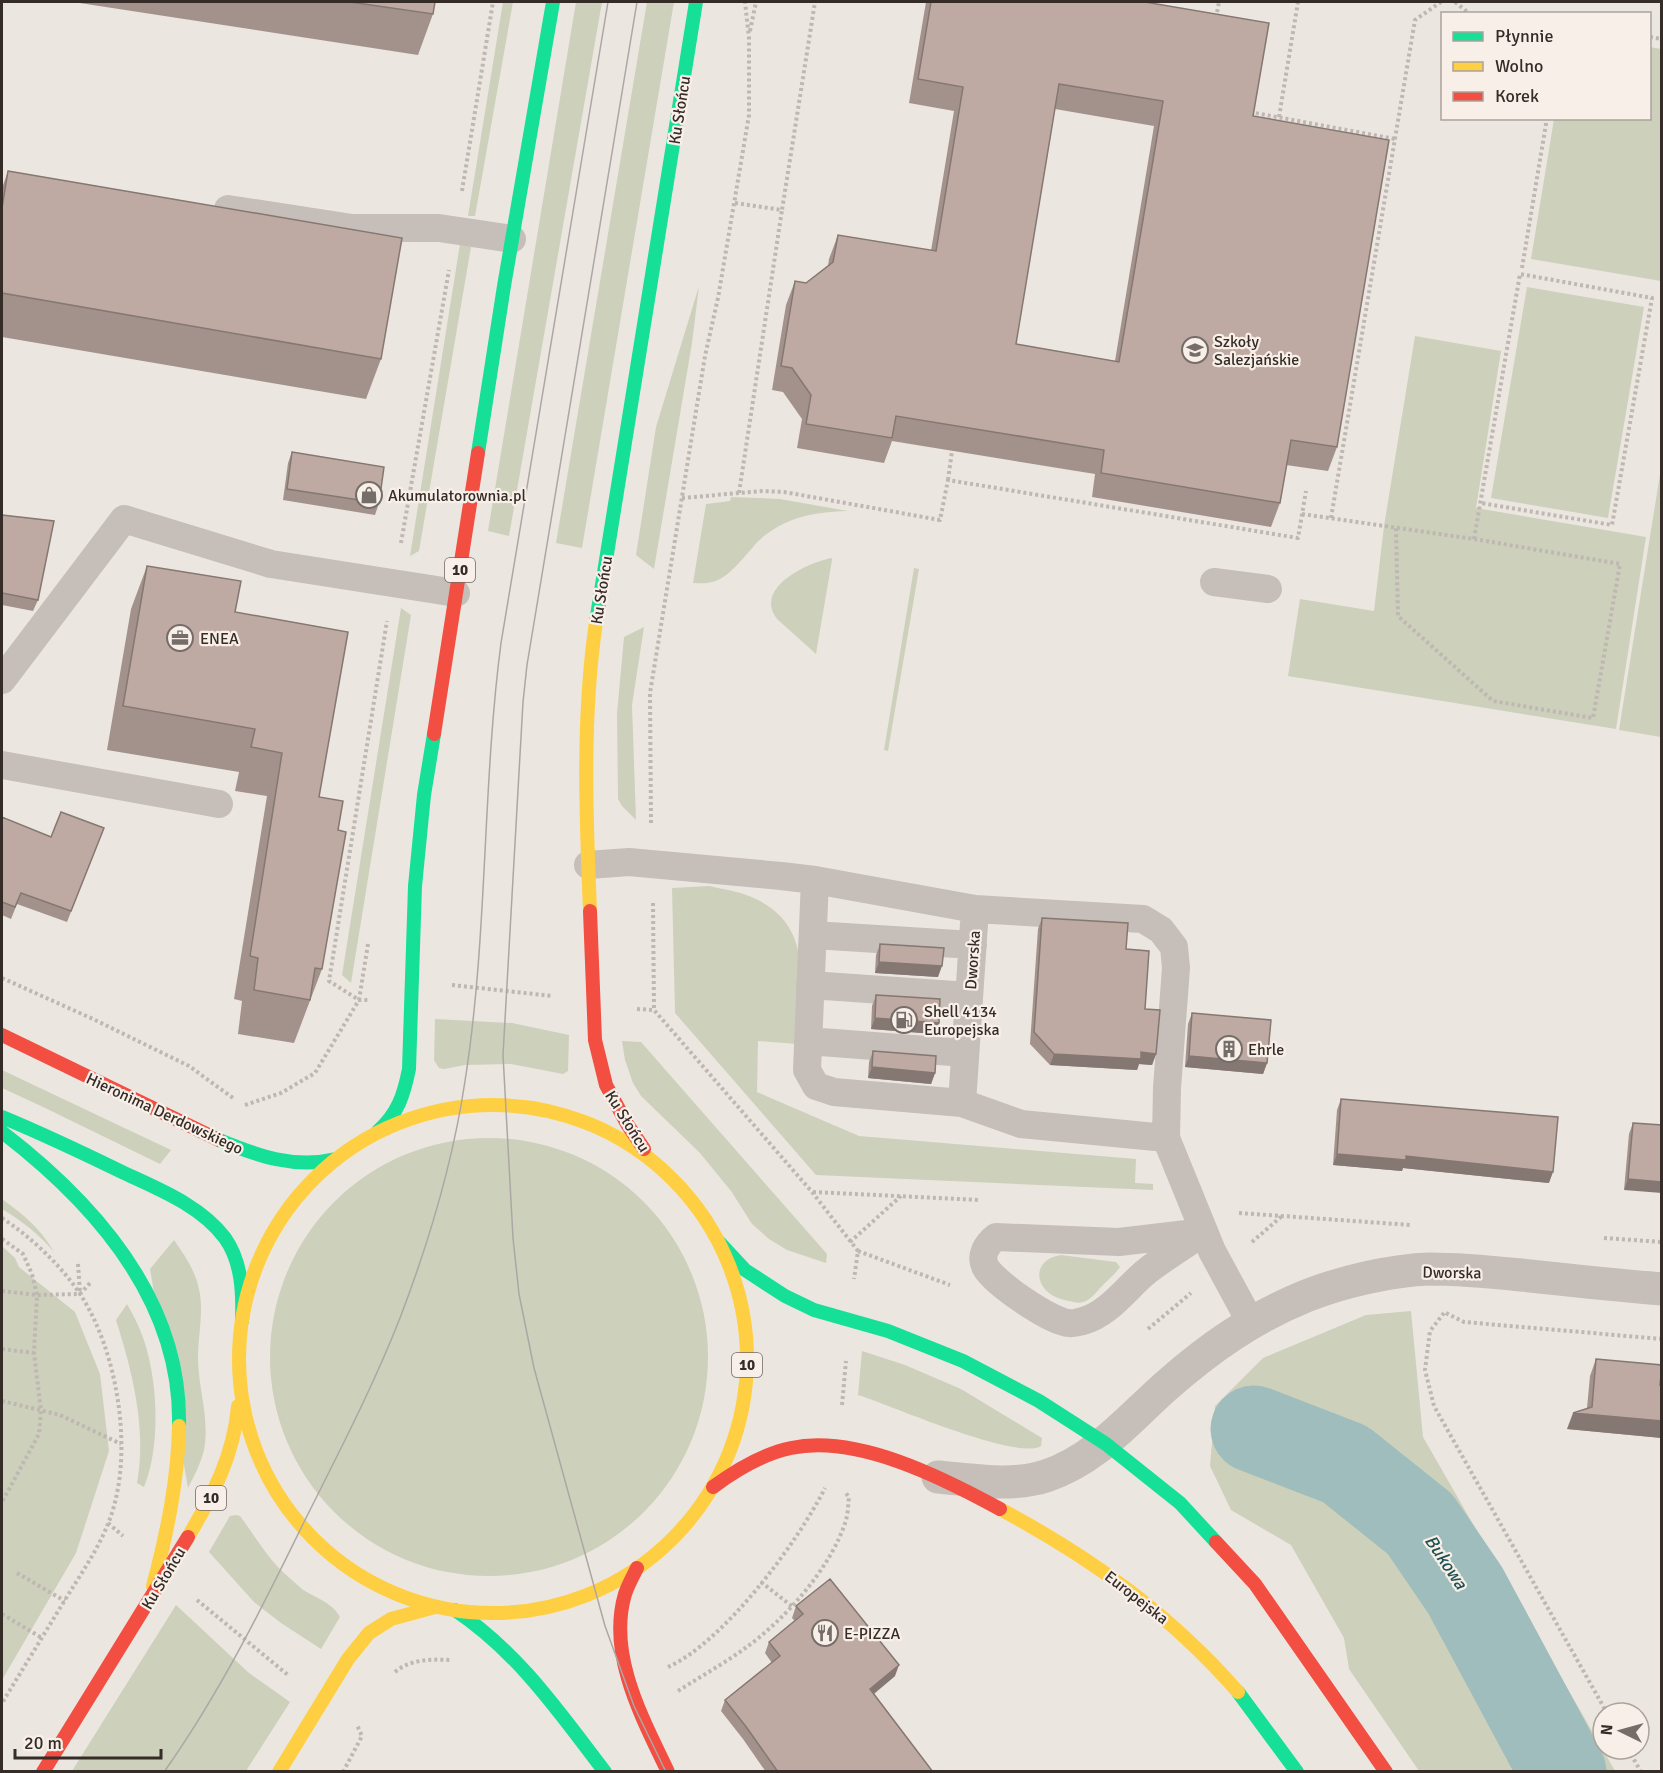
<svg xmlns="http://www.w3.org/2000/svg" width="1663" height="1773" font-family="Signika,sans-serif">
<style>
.green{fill:#cdd0bb}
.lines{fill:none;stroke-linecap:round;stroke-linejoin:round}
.river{stroke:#9ebdbc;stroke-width:87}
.path{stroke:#beb7b2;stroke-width:4;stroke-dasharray:3 3;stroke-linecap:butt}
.lane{stroke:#c5beb9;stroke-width:28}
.street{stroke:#c5beb9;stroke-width:33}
.fast{stroke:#16e098;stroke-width:14}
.slow{stroke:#ffcf43;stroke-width:14}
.jam{stroke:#f24e42;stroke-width:14}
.tram{stroke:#aca7a4;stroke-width:1.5}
.wall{fill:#a3928c;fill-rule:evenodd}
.shaded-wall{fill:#857772}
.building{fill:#beaaa3;stroke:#857772;stroke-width:1.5;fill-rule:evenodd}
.labels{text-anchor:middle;stroke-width:4.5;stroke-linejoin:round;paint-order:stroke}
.shield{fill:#f8f0e8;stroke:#706762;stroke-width:1.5}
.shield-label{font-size:15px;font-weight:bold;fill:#352c28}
.street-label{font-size:16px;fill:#352c28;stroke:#f8f0e8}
.poi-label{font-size:16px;fill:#352c28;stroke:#f8f0e8;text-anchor:start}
.water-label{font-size:18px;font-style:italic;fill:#205254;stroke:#f8f0e8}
</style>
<rect width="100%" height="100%" fill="#ece6e0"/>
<path class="green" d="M503 2H513L475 216H468Z
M576 2H602L509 536 488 531Z
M647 2H674L582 548 556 543Z
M1650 47 1661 49V281L1531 259 1554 119 1650 118Z
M460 244 471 247 419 551 410 556Z
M699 286 692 343 654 569 636 555 656 427Z
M1527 287 1644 307 1608 518 1491 498Z
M1415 336 1501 351 1476 508 1646 537 1616 729 1288 676 1300 599 1374 611 1384 526Z
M1661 468 1662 737H1661L1619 730Z
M731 497 780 499 848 511C816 512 790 516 764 536 749 548 732 578 712 582 706 584 699 583 693 583L706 504 730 501Z
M832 558V560L816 654 777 619C753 588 808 562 832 558Z
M914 568 919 569 888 751 884 750Z
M401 608 411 615 351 983 342 975Z
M644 627 632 705 636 820 622 806 618 799 617 713 624 637Z
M709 886C722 889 737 891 749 896 817 923 800 986 797 1044L758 1041 757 1092 859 1136 1136 1159 1135 1183 1153 1184V1190L816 1175 675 1013 672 888Z
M435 1019 512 1023 569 1035 568 1071 563 1074 511 1064 465 1065 444 1069 439 1068 434 1060Z
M622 1041 641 1042 827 1254 826 1263 787 1250 769 1239 752 1224 731 1191 700 1153 641 1096 633 1083 625 1060Z
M2 1070 171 1150 160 1164 41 1106 2 1088Z
M270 1357a219 219 0 1 1 438 0a219 219 0 1 1-438 0Z
M2 1199C23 1214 41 1229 54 1252 39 1234 22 1221 2 1209Z
M174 1240C185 1256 195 1270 199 1289 204 1311 198 1336 198 1358 198 1388 210 1419 204 1450 201 1463 194 1476 188 1488L150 1269Z
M2 1246 15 1258 19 1267 75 1312 100 1374 109 1451 76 1553 2 1680Z
M1061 1255 1116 1262 1120 1267C1116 1273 1110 1278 1104 1284 1098 1290 1091 1300 1083 1302 1077 1304 1070 1301 1064 1300 1032 1292 1031 1259 1061 1255Z
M127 1304C135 1318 142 1332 146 1347 158 1387 160 1448 144 1487L137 1483C147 1428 132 1371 116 1320Z
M1411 1311 1423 1437 1615 1771H1419L1349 1669 1344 1638 1291 1545 1231 1510 1210 1466 1215 1406 1263 1358 1366 1315Z
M862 1351 905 1365 961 1389 1042 1438 1041 1446C1017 1461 890 1405 858 1395Z
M236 1515 240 1516C255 1536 266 1556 284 1573 290 1578 296 1584 302 1589 315 1598 332 1602 340 1617L321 1649 281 1623 254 1602 209 1552 230 1516Z
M176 1605 249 1673 290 1702 246 1771H72Z"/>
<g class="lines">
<path class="river" d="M1254 1429 1345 1464 1420 1524 1465 1590 1563 1772"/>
<path class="path" d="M1455 2 1470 14
M1216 18 1219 2
M750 31 756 2
M1650 37 1662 39
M1250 112 1395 139
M1279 117 1298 2
M462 191 493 2
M735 203 782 210 815 2
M1522 268 1547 118
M948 480 952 451
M739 493 782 210
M682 498 762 491 784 492 940 520 948 480 1298 538 1306 491
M1302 514 1474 539 1620 564 1593 718 1493 701 1398 616 1396 528
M1331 518 1415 20 1441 2
M1474 539 1520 274 1652 298 1612 525 1481 503
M401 543 449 270
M651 823 650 693 705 356 718 298 749 115V38L745 2
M653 903 654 1010
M368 944 359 1000 329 981 387 621
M2 978 93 1019 189 1066 233 1098
M452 985 552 996
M637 1009 654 1010 812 1192 858 1251 854 1279
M245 1105 281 1093 315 1073 359 1000H369
M813 1192 980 1200
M1239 1213 1411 1225
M2 1218C31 1237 63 1267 82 1297 116 1351 131 1440 115 1502 107 1536 86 1566 68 1595 46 1631 24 1667 2 1703
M1604 1238 1662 1242
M2 1239 23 1254 32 1274 37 1295 34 1353 41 1411 39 1434 2 1502
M850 1242 901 1196
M1252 1242 1282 1216
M858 1251 950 1285
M78 1264 80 1293
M2 1291 37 1295 80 1294 91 1282
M1444 1313 1430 1331 1425 1370 1434 1406 1607 1713
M1446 1313 1464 1322 1662 1339
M1148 1329 1191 1293
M2 1349 34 1353
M2 1401 60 1415 121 1444
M842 1405 846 1361
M108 1523 123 1536
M17 1573 65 1601
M761 1582 793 1607
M197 1600 288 1675
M2 1614 42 1638
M668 1667C724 1642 798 1542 825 1488
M395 1672C410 1659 432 1659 451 1660
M678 1691C700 1677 723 1664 744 1649 784 1621 832 1567 846 1520 848 1513 848 1505 849 1497L845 1492
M1628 1749 1641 1772
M343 1772 362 1736 357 1725"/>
<path class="lane" d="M228 209 352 228H439L512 239
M1214 582 1268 589
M2 680 124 519 271 564 456 593
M2 765 219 804
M588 865 629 862 781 876 815 880 975 909 962 1103 1021 1124 1166 1138 1212 1251 1251 1323
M815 880 807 1070 816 1086 834 1092 962 1103
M975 909 1143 919 1161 930 1174 947 1176 968 1167 1088 1166 1138
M813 935 973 945
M810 985 969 996
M808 1041 965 1053
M1204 1232C1185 1245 1165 1257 1147 1271 1127 1287 1109 1314 1083 1321 1079 1322 1073 1324 1069 1323 1051 1322 996 1284 986 1268 979 1256 987 1244 996 1237L1119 1242Z"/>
<path class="street" d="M938 1477C973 1480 1012 1487 1046 1476 1095 1460 1128 1420 1165 1387 1209 1348 1252 1318 1306 1296 1341 1282 1392 1270 1430 1269 1461 1269 1491 1272 1521 1275 1568 1280 1615 1285 1662 1289"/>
<path class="fast" d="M478 453 504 286 553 2
M596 622 696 2
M2 1117C43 1134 83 1153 122 1172 158 1189 200 1205 225 1238 242 1262 243 1293 242 1321
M378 1131C398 1114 404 1094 409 1069L415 886 424 795 434 734
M2 1132C96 1204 182 1301 179 1426
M219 1140C258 1156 294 1169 336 1159
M719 1242 745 1270 785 1296 814 1310 888 1331 963 1361 1039 1401 1106 1444 1180 1503 1216 1542
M455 1610C519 1653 559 1712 605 1772
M1238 1692 1297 1772"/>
<path class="slow" d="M590 911C586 815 582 717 596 622
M239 1359a254 254 0 1 1 508 0a254 254 0 1 1-508 0Z
M1000 1509C1090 1557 1170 1614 1238 1692
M188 1537C213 1495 234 1455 238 1406
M153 1586C167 1533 178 1481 179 1426
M279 1772 348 1659 369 1633 391 1619 435 1607"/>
<path class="jam" d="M434 734 478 453
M590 911 595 1040 606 1085 627 1124 644 1149
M2 1035 219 1140
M713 1487C736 1470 762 1454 791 1448 857 1434 943 1478 1000 1509
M1216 1542 1255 1584 1386 1772
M637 1568C633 1576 628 1585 625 1594 607 1655 643 1719 668 1772
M43 1772 188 1537"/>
<path class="tram" d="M637 2 527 665 523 702 503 1055 513 1238 519 1294 534 1368 605 1626 634 1706 666 1772
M164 1772C220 1693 263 1606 305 1520 338 1454 373 1387 400 1318 429 1242 453 1162 465 1081 488 936 482 788 501 643L608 2"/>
</g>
<path class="wall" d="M73 2H435L433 14 418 55Z
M926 2H1145L1253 116 1337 447 1328 471 1286 465 1280 503 1271 527 1092 497 1095 474 892 441 884 463 797 448 802 419 783 392 772 390 786 305 795 281 806 283 828 266 829 259 838 235 931 251 954 111 909 103ZM1055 109 1154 126 1115 361 1016 344Z
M8 171 381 359 366 399 2 337V188Z
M292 452 379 503 375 515 283 500 288 463Z
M2 515 38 600 33 611 2 605Z
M147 566 235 612 319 797 338 830 322 969 294 1043 238 1034 242 1001 234 999 267 796 235 791 239 772 107 750 131 609Z
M2 817 51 837 104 828 67 922 17 904 11 919 2 915Z
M1042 918 1126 949 1145 1009 1156 1054 1152 1065 1139 1064 1137 1070 1050 1065 1030 1044 1038 929Z
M880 944 938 977 875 973 876 955Z
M876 995 939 1023 935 1034 871 1029 872 1006Z
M1192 1013 1267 1063 1263 1074 1185 1067 1188 1024Z
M873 1051 935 1073 931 1084 868 1078 869 1062Z
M1341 1099 1549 1183 1403 1168 1402 1171 1333 1165 1337 1110Z
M1633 1123 1662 1125 1624 1190 1629 1134Z
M1596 1359 1660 1385H1662V1438L1567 1429 1587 1408 1590 1376Z
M796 1606 895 1676 874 1694 933 1772H766L743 1739 721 1711 725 1700 772 1663 765 1653 769 1642 795 1621 792 1618Z"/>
<path class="shaded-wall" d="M879 962 942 966 938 977 875 973Z
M875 1018 939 1023 935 1034 871 1029Z
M1141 1052 1156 1054 1152 1065 1139 1064 1137 1070 1050 1065 1054 1054Z
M1189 1056 1267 1063 1263 1074 1185 1067Z
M872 1067 935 1073 931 1084 868 1078Z
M1337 1154 1406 1156 1553 1172 1549 1183 1403 1168 1402 1171 1333 1165Z
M1628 1179 1662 1182V1193L1624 1190Z
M1573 1413 1662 1421V1438L1567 1429Z
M899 1665 895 1676 866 1700 870 1689Z"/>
<path class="building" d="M350 2H435L433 14Z
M931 2H1145L1269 23 1253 116 1389 140 1337 447 1291 440 1280 503 1101 473 1104 450 896 416 892 438 806 424 811 395 792 368 781 366 795 281 806 283 833 262 838 235 936 251 963 87 918 79ZM1059 84 1163 101 1119 362 1016 344Z
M8 171 402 238 381 359 2 293V208Z
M292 452 384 467 379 503 287 489Z
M2 515 54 521 38 600 2 593Z
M147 566 241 581 235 612 348 632 319 797 343 801 338 830 346 832 322 969 315 968 310 1000 254 990 258 958 250 956 282 753 251 747 255 729 123 706Z
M61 812 104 828 71 911 21 893 15 907 2 902V817L51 837Z
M1042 918 1128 923 1126 949 1149 951 1145 1009 1160 1010 1156 1054 1141 1052V1059L1054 1054 1034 1032Z
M880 944 944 948 942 966 879 962Z
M876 995 940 999 939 1023 875 1018Z
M1192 1013 1271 1020 1267 1063 1189 1056Z
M873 1051 936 1056 935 1073 872 1067Z
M1341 1099 1558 1117 1553 1172 1406 1156V1160L1337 1154Z
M1633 1123 1662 1125V1182L1628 1179Z
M1596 1359 1662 1365 1660 1385H1662V1421L1573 1413 1592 1407Z
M830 1579 899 1665 870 1689 933 1772H778L747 1728 725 1700 780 1656 769 1642 803 1614 796 1606Z"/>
<defs>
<symbol id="school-ring" viewBox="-11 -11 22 22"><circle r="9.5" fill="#f8f0e8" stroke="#756d68" stroke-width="1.5"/><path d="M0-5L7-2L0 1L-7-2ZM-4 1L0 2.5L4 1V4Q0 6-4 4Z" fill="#756d68"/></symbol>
<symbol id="shop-ring" viewBox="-11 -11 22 22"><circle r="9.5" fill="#f8f0e8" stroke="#756d68" stroke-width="1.5"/><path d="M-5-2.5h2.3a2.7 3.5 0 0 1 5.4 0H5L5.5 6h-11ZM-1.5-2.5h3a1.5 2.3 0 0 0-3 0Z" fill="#756d68"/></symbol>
<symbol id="office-ring" viewBox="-11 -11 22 22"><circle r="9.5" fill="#f8f0e8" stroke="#756d68" stroke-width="1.5"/><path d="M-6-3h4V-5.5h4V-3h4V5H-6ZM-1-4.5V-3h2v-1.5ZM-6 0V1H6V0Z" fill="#756d68"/></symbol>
<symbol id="fuel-ring" viewBox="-11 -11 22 22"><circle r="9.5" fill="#f8f0e8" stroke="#756d68" stroke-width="1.5"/><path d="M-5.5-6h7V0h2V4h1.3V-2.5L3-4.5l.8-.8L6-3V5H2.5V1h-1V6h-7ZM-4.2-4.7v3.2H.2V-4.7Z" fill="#756d68"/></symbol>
<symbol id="building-ring" viewBox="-11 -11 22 22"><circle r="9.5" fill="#f8f0e8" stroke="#756d68" stroke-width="1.5"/><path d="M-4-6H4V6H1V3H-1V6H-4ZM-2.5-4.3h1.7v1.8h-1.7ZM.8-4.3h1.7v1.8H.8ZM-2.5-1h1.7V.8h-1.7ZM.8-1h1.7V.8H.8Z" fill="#756d68"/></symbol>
<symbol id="restaurant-ring" viewBox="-11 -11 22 22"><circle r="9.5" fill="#f8f0e8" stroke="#756d68" stroke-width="1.5"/><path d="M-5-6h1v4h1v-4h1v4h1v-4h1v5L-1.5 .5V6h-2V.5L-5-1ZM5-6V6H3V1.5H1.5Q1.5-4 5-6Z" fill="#756d68"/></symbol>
</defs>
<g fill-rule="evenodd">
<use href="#school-ring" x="1180" y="335" width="30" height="30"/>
<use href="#shop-ring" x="354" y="480" width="30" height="30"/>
<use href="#office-ring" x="165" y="623" width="30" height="30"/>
<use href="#fuel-ring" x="889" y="1005" width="30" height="30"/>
<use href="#building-ring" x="1214" y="1034" width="30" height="30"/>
<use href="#restaurant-ring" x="810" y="1618" width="30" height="30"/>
</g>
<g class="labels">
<g class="shield">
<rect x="445" y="558" width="30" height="24" rx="4.5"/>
<rect x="732" y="1353" width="30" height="24" rx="4.5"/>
<rect x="196" y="1486" width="30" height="24" rx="4.5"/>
</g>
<g class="shield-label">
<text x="460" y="575">10</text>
<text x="747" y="1370">10</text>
<text x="211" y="1503">10</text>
</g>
<g class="street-label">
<text transform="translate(679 110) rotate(-81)" y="6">Ku Słońcu</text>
<text transform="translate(601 590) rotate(-81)" y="6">Ku Słońcu</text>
<text transform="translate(972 960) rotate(-86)" y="6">Dworska</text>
<text transform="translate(165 1113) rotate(25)" y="6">Hieronima Derdowskiego</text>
<text transform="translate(628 1121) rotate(58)" y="6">Ku Słońcu</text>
<text transform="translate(1452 1272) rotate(1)" y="6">Dworska</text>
<text transform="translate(163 1578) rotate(-59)" y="6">Ku Słońcu</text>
<text transform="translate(1137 1597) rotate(38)" y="6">Europejska</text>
</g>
<g class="poi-label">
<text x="1214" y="347">Szkoły<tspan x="1214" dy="18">Salezjańskie</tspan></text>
<text x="388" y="501">Akumulatorownia.pl</text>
<text x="200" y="644">ENEA</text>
<text x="924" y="1017">Shell 4134<tspan x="924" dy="18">Europejska</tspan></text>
<text x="1248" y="1055">Ehrle</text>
<text x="844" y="1639">E-PIZZA</text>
</g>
<g class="water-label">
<text transform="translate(1446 1562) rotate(56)" y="6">Bukowa</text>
</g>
</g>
<rect width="1663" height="1773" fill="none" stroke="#352c28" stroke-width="6"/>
<rect x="1441" y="12" width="210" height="108" fill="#f8f0e8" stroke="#aaa29b" stroke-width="1.5"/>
<rect x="1453" y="32" width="30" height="9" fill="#16e098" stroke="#aaa29b" stroke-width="1.5"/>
<text x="1495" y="42" font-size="18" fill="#352c28">Płynnie</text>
<rect x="1453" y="62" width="30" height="9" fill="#ffcf43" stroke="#aaa29b" stroke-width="1.5"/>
<text x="1495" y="72" font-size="18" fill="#352c28">Wolno</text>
<rect x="1453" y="92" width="30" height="9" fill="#f24e42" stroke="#aaa29b" stroke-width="1.5"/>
<text x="1495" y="102" font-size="18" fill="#352c28">Korek</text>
<g transform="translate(1621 1731) rotate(275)"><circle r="28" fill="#f8f0e8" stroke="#aaa29b" stroke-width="1.5"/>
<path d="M0-4.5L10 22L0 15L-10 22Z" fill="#756d68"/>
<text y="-9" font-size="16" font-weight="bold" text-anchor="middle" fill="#352c28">N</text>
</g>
<path d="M15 1749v9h146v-9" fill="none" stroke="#352c28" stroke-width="3"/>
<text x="24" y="1749" font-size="18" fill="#352c28" stroke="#f8f0e8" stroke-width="4.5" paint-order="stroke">20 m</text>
</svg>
